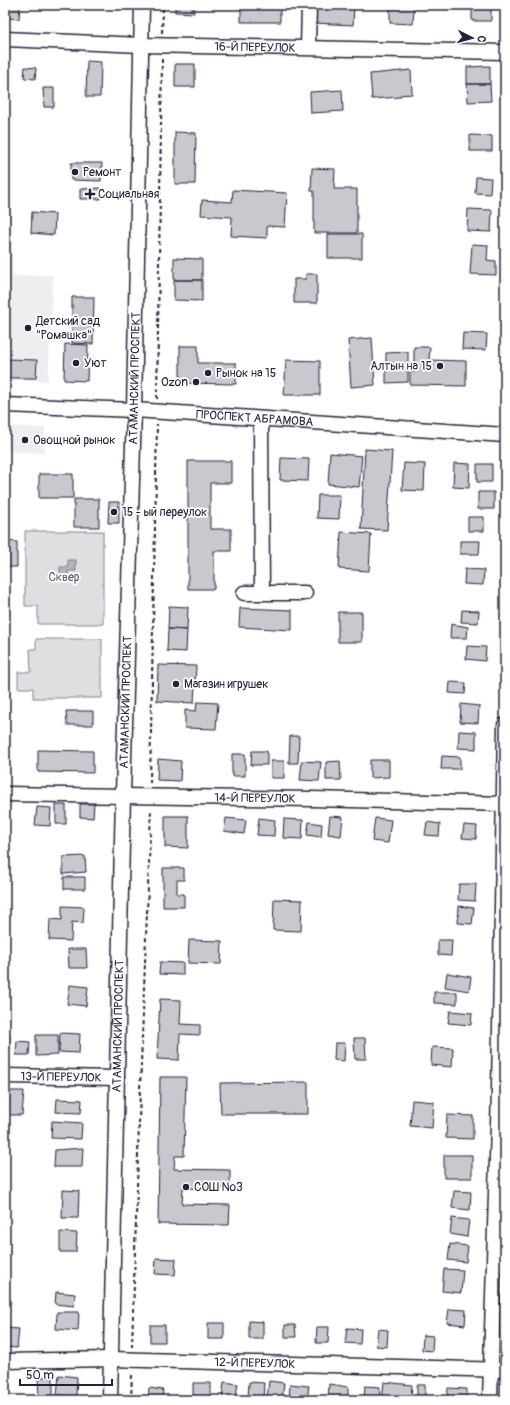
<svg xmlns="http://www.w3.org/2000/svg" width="510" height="1405" font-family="Pangolin,sans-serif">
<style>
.built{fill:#eeeef1}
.green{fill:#dfdfe2;stroke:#80808e}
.water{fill:#b4b4bc;stroke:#7a7a88}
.building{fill:#c8c8cf;stroke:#22223b}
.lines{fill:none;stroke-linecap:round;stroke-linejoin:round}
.minor-casing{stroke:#22223b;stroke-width:17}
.path{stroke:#22223b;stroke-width:2;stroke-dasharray:4 3;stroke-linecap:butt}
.minor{stroke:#fff;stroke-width:14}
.poi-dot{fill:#22223b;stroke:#fff;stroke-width:1.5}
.labels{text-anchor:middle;stroke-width:3.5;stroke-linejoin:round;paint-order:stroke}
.street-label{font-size:12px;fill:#22223b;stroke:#fff}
.poi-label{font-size:12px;fill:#22223b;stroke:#fff;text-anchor:start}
.park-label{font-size:12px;fill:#5b5b6d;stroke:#fff}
</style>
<rect width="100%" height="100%" fill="#fff"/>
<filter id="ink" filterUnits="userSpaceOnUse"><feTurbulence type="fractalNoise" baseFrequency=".025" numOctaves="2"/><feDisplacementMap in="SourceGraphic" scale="8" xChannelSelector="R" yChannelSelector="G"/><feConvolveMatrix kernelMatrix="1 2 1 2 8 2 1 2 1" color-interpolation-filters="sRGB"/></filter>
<g filter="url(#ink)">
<path class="built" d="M5 190H10L13 276 53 275 48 381 5 379Z
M5 426 45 428 44 453 5 451Z"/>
<path class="green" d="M25 531H103V624H38V606H25Z
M36 639H102V698H33V688H18V672H31L30 649H36Z"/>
<path class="water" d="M68 560H76V571H68V576H60V567H68Z"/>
<path class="building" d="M5 5H20L19 19 5 18Z
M51 5H87V8L51 7Z
M175 5H194V13L175 12Z
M315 5H354L353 25 314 23Z
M390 5H414L413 24 390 23Z
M472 5H491V21H472Z
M241 6H280V22H241Z
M87 61 101 62 100 97H86Z
M175 64H195V87H175Z
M490 66V84H467V67Z
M25 67 36 68 35 79 24 78Z
M411 70 412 94 400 95V97L372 99 370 74Z
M467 84H490L491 101 468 102Z
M43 88H54V107H44Z
M342 90 343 111 311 113 310 92Z
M175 132 196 133 195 184H175Z
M470 135 492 136V151H470Z
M71 163H102L101 181 71 180Z
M312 168 335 169 334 189H357V233H314V191H311Z
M476 177 491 178 490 194 475 193Z
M100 188 101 199H80V189Z
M233 190 287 193 285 227 267 226V238L231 236 232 217 201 215 202 200 232 202Z
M468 209 492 210 491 232 467 231Z
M32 212 55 214 54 235 31 233Z
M328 234H362V258H328Z
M472 244 488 245 487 260 496 261V275L470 274Z
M174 258 202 259V280H174Z
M306 274H317V303H294V279H306Z
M174 280H202V301L174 300Z
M72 297H94L93 344 72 343Z
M463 333 487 334 486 350 462 349Z
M372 338 375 385 351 387 348 340Z
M65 344 88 345 87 381 64 380Z
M180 346H198V363H236V384L180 383Z
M414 347H430L429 360 466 361V386L410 385V372H414Z
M408 352V382L386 383V353Z
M5 359 37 360 36 378H5Z
M286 360 320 361V395H284Z
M365 449 392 451 387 530 361 529Z
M330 453 362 456 359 487 328 484Z
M281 458 309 459 308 481 280 480Z
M188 461H231V483H210V529H231V551H214V589H188Z
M404 463 425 464 424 491 402 490Z
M454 463 470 464 469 488 453 487Z
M477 464H492V482H477Z
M39 474H73V498H39Z
M478 492H494V509H478Z
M318 495H340L339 519 317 518Z
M74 499H99V527H74Z
M109 502H119V523H108Z
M468 517H484V531H468Z
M341 532 371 534 369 571 339 569Z
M5 541 17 542V567H7L5 650Z
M460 541H480L479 554H460Z
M465 569 484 570 483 585 464 584Z
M169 606 188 607 187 630 168 629Z
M240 608 292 610V630L239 627Z
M462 610 479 611 478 623 461 622Z
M338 612H362V642H338Z
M451 624 468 627 467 638H450Z
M168 629 187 630 186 652 167 651Z
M467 646 486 647 485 661 466 659Z
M158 665 196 666 194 703 157 701Z
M450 682 466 683 465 694 449 693Z
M197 702 218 703 216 729 185 728V710L196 711Z
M461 704 479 706 478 723 460 722Z
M66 711H93V725H67Z
M459 731 476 732V749L458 748Z
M290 736H299L298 763H289Z
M38 750 93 751V773L38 772Z
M252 751H267V765H251Z
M232 754H245V776H232Z
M442 756 460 757V769H441Z
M158 759 181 761 180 781 157 780Z
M370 760H389V777L370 778Z
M271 761H284V778H271Z
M302 761 321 762 319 781 300 780Z
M340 761 341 780H326V762Z
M80 804H94L93 818 80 817Z
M56 805H66V824H56Z
M37 807 51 808 50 826 35 825Z
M165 816H188V848L165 847Z
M330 816 343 817 341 836 328 834Z
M226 818 246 820 244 834 224 831Z
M259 818 275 820 274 836 257 835Z
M375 818 391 820 388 843 372 841Z
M284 819 303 820 302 839 283 838Z
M309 822 322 824 321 837 307 835Z
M427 822 440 824 439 836 425 835Z
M464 825 477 826 476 839 462 838Z
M85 856 86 872 63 874V857Z
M163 868H184V880H177V894H184V907H163Z
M64 877H85V889H64Z
M459 884H476L475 901 458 900Z
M274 899 302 900 301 931 273 930Z
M62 906 84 907 83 923 72 922 71 941 49 940 50 919 62 920Z
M459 906 474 908 472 924 458 923Z
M189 940 222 941 221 964 188 963Z
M438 940H452L451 956 438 955Z
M68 949H86L87 968H69Z
M160 962 183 963V975L159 974Z
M447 973 471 977 469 991 445 987Z
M70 985 88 987 86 1006 67 1004Z
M434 992H457V1004L434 1003Z
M160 999 181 1000 180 1024 200 1025V1035L180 1034 179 1060 157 1059Z
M450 1011 472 1013 471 1025 448 1023Z
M60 1033 80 1034 79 1053 59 1052Z
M36 1035H58V1055L36 1056Z
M5 1036 10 1037 8 1053H5Z
M354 1038H365L366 1059H355Z
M17 1041 30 1042 29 1055H16Z
M335 1043H345L344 1061 334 1060Z
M432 1047 453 1048 452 1067 431 1065Z
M160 1077H186L184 1156H175L174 1169 230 1170V1189L183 1188 182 1204 230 1205 229 1225 158 1224Z
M308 1082V1114H221L220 1083Z
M10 1091H24L22 1115H8Z
M57 1099 82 1100 81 1113 56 1112Z
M412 1100 434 1102 432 1128 410 1126Z
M447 1115 473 1116V1139L446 1138Z
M52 1121 82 1123 81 1139 51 1138Z
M83 1148 82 1167H54L55 1150Z
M444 1155H472V1178H444Z
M63 1190 79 1191 78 1218H62Z
M454 1191 471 1192 470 1210 452 1208Z
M452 1218 469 1220 467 1237 450 1234Z
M60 1232 77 1233 76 1252H60Z
M450 1244 468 1246 466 1262 448 1260Z
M156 1258 176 1259 175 1275 155 1274Z
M444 1269 463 1270 461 1293 442 1291Z
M56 1292 75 1294 74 1306 55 1304Z
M449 1309 466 1310 465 1325 447 1323Z
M57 1312H79L78 1331 56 1329Z
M249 1321 263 1322V1339H249Z
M208 1323H224V1339H208Z
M150 1325H165V1342H150Z
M285 1325H295L296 1337H285Z
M317 1327H329L328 1343H316Z
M5 1328 19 1329 17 1348 5 1347Z
M347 1328 361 1329 360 1344 345 1343Z
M378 1329 388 1330 387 1347 376 1346Z
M423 1335 433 1336 432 1351 422 1350Z
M59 1375 77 1377 76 1396 57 1395Z
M38 1377H53V1397L39 1398Z
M269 1381 284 1383 282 1400 267 1399Z
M224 1382 238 1384 235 1400H222Z
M249 1382 264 1383 263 1400H248Z
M384 1382 412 1385 411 1400H382Z
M193 1383H211V1400H193Z
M290 1384 309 1386 307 1400H289Z
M329 1384 348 1387V1400H328Z
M417 1385H425V1400H417Z
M365 1386 380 1387 379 1400H364Z
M149 1388 163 1390 162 1400H148Z
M448 1388 467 1389 466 1400H447Z"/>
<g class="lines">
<defs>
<g id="minor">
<path id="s1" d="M5 39 141 45 505 52"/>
<path d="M308 47 309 5"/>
<path id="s2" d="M5 405 134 410 505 435"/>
<path d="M261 419 262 593H305"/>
<path d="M244 593H262"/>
<path id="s3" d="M5 794 312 799 505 804"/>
<path id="s4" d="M5 1076 117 1078"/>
<path id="s5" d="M5 1361 110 1359 505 1370"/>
<path id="s6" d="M110 1400 123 795 134 410 142 5"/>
<path d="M490 1400 499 1089 505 725"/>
</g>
</defs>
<use href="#minor" class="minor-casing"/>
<path class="path" d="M162 33 163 5
M157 399 162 58
M150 783 157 424
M132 1347 140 1090 151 810
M131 1400 132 1373"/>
<use href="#minor" class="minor"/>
</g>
</g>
<g class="poi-dot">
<circle cx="75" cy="172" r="4"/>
<path d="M88 188h4v4h4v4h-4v4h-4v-4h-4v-4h4z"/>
<circle cx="28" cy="328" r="4"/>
<circle cx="76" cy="363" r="4"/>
<circle cx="440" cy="366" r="4"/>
<circle cx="208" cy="373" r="4"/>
<circle cx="196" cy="382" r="4"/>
<circle cx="25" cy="440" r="4"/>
<circle cx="114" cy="512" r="4"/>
<circle cx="176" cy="684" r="4"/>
<circle cx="186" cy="1187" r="4"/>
</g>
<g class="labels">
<g class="street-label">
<text dy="4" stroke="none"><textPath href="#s1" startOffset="250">16-Й ПЕРЕУЛОК</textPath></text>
<text dy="4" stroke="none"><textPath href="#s6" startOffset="1022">АТАМАНСКИЙ ПРОСПЕКТ</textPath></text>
<text dy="4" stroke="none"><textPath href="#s2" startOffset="250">ПРОСПЕКТ АБРАМОВА</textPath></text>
<text dy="4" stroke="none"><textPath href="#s6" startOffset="698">АТАМАНСКИЙ ПРОСПЕКТ</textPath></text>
<text dy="4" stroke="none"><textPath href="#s3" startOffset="250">14-Й ПЕРЕУЛОК</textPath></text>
<text dy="4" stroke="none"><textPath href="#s6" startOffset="374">АТАМАНСКИЙ ПРОСПЕКТ</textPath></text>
<text dy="4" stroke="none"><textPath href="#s4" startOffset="56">13-Й ПЕРЕУЛОК</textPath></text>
<text dy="4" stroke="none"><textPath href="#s5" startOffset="250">12-Й ПЕРЕУЛОК</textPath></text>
</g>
<g class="poi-label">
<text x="83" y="176">Ремонт</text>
<text x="98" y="198">Социальная</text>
<text x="36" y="325">Детский сад<tspan x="36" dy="14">"Ромашка"</tspan></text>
<text x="84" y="367">Уют</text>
<text x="432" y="370" text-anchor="end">Алтын на 15</text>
<text x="216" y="377">Рынок на 15</text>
<text x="188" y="386" text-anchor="end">Ozon</text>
<text x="33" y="444">Овощной рынок</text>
<text x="122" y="516">15 - ый переулок</text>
<text x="184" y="688">Магазин игрушек</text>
<text x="194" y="1191">СОШ №3</text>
</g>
<g class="park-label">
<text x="64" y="581">Сквер</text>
</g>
</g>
<rect width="510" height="1405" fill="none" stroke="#fff" stroke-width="20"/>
<rect x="10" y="10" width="490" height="1385" fill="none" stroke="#22223b" stroke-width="1.5" filter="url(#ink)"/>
<g transform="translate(472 38) rotate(96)" stroke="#ffffff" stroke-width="3" paint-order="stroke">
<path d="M0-3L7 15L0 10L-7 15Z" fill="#22223b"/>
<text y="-6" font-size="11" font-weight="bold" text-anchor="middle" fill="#22223b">С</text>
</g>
<path d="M20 1379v6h92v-6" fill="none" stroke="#22223b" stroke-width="2"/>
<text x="26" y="1379" font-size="12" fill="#22223b" stroke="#ffffff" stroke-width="3" paint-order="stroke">50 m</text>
</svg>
